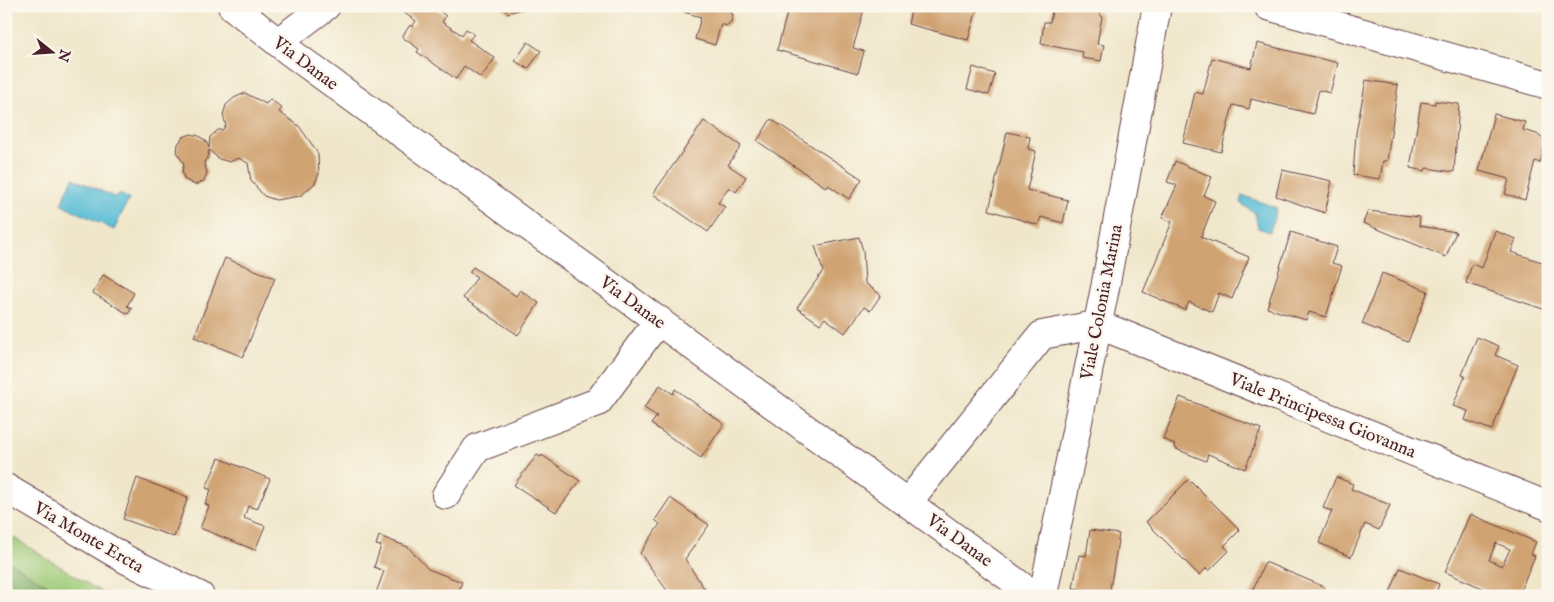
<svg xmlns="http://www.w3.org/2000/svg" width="1554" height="602" font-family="'IM FELL English',serif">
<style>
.green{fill:#9dc976;stroke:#747450}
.forest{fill:#7ead67;stroke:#646649}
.water{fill:#57bcd5;stroke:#506e80}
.building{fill:#d0a372;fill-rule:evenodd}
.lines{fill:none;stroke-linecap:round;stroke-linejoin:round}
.minor-casing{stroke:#633d43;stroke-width:30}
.minor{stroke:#fff;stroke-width:28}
.labels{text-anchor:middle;stroke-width:5;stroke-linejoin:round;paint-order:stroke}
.street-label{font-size:18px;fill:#4a1f2b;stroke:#fbf7ec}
</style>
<rect width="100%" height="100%" fill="#fbf7ec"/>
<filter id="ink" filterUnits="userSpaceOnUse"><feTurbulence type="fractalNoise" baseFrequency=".02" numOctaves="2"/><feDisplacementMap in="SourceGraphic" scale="10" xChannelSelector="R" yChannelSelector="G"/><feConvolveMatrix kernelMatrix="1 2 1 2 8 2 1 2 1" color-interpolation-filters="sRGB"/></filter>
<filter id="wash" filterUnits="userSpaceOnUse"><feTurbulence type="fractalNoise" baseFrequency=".0096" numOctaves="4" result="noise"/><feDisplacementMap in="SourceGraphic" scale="20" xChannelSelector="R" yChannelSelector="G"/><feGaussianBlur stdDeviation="1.12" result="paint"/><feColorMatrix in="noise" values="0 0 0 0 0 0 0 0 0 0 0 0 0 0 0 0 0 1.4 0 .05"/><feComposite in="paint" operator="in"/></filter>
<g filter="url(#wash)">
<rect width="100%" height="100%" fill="#f0e7cb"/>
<path class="green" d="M6 533 106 595 107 596H6Z"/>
<path class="forest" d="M6 560 66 596H6Z"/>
<path class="water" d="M73 178 114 197 120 194 129 199 114 230 61 204Z
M1242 195 1277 208 1270 232 1258 228 1255 213 1240 203Z"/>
<g id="blocks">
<path class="building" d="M406 6H433L446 16 442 22 462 35 466 29 474 34 469 40 495 58 481 78 464 66 456 79 417 52 419 49 402 37 410 25 412 27 416 21 403 12Z
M501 6H527L528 7 508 13Z
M686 6H730L729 9 733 15 731 22 726 26 721 24 715 45 695 39 701 17 684 12Z
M789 6H865L853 48 864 51 858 73 777 50Z
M912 6H978L968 40 908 24Z
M1053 6H1095L1102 17 1097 44 1104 45 1101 61 1082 58 1083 52 1041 44 1044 22H1050Z
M528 42 541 51 528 69 515 61Z
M1257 43 1338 63 1330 93 1319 90 1313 114 1251 99 1249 109 1233 105 1221 152 1183 143 1195 92 1203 94 1212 58 1251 68Z
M973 67 995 74 989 95 967 89Z
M1366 80 1398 85 1387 161H1383L1380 179 1353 175 1356 133Z
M245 93 266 104 270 99 282 108 279 112 299 126 313 146 318 154 319 174 315 183 300 196 276 200 264 196 251 181 248 163 238 158 230 162 219 159 209 150 208 157 204 162 207 173 204 181 195 185 184 179 182 170 184 164 177 153 178 144 183 137 191 134 199 136 206 141 209 148 210 137 218 130H223L226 125 223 115 226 105 234 98Z
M1435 101 1459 104 1454 172 1426 168 1425 171 1410 168 1421 102 1435 104Z
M1494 114 1525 122 1523 130 1537 134 1544 140 1545 144 1540 163 1535 161 1525 200 1505 194 1509 179 1479 171Z
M771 119 862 179 849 199 828 185 827 188 757 141Z
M704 121 741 146 728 165 746 177 736 192 729 187 718 203 725 207 708 232 653 194Z
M1007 132 1030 137 1028 149 1036 151 1027 190 1068 200 1063 223 1041 217 1038 225 989 210Z
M1175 161 1212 177 1204 196 1215 201 1201 237 1249 257 1232 299 1219 293 1212 312 1189 302 1185 310 1143 292 1172 222 1162 218 1177 185 1167 182Z
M1282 170 1332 181 1325 213 1276 196Z
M1368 211 1420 217 1419 226 1456 232 1446 257 1363 223Z
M1495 231 1516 239 1511 252 1548 264V303L1546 310 1466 283 1472 264 1482 268Z
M1291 232 1337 247 1332 263 1342 266 1326 317 1309 312 1306 320 1267 308Z
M859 237 863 251 865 283 881 295 870 311 864 307 845 333 825 318 820 324 797 308 823 271 815 246Z
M225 258 275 278 243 357 194 337Z
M473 267 516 296 520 290 539 303 518 335 463 298 477 277 469 272Z
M1382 273 1428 291 1408 342 1362 324Z
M103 275 134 293 127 306 132 308 128 314 93 293Z
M1477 337 1499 346 1495 355 1518 365 1492 430 1465 420 1468 411 1453 406 1465 376 1462 375Z
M660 385 673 394 675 389 724 424 701 458 651 424 657 416 644 408Z
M1180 397 1261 429 1245 469 1208 454 1206 461 1176 449 1174 444 1163 439Z
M537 455 541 457 542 455 580 481 556 512 514 485Z
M219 458 270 479 257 509 248 506 244 518 265 526 255 550 200 528 209 506 205 504 211 490 206 488Z
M1336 477 1353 484 1351 489 1390 505 1379 530 1365 524 1351 557 1319 543 1332 511 1323 508Z
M137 478 188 497 174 537 123 519Z
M1189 479 1240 530 1224 546 1229 551 1209 571 1207 568 1199 575 1146 522Z
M670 498 709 525 685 559 709 596H671L640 553 660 524 655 520Z
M1470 514 1536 542 1531 554 1535 556 1518 596H1501L1445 572ZM1496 543 1510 549 1502 566 1489 560Z
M1090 530 1119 534 1109 596H1086V590L1073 588 1079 555 1086 556Z
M379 536 408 547 428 569 462 582 457 596H381L376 593 384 571 374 567 381 546 376 545Z
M1265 562 1325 587 1321 596H1250Z
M1400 568 1439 584 1435 596H1397L1390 593Z"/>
</g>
</g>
<g filter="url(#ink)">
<use href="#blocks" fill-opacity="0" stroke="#633d43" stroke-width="1"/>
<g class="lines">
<defs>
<path id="minor" d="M232 6 290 52 1035 596
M1268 6 1548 85
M278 42 326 6
M6 488 127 560 200 596
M446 495 477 448 598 402 659 320
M908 502 1042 335 1090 326 1112 330 1548 506
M1041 596 1045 585 1105 288 1157 6"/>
</defs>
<use href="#minor" class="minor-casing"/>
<use href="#minor" class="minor"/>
</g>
</g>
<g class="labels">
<g class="street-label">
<text transform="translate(306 63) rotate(37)" y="6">Via Danae</text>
<text transform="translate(633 302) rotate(36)" y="6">Via Danae</text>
<text transform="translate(1101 302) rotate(-79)" y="6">Viale Colonia Marina</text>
<text transform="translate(1323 415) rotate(22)" y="6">Viale Principessa Giovanna</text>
<text transform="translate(89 537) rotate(30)" y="6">Via Monte Ercta</text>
<text transform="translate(960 540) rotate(36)" y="6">Via Danae</text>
</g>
</g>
<rect width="1554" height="602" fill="none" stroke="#fbf7ec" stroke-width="25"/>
<g transform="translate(52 52) rotate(107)" stroke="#fbf7ec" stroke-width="4" paint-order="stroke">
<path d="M0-4L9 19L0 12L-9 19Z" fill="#4a1f2b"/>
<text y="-8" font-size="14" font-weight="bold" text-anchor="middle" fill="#4a1f2b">N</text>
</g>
</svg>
